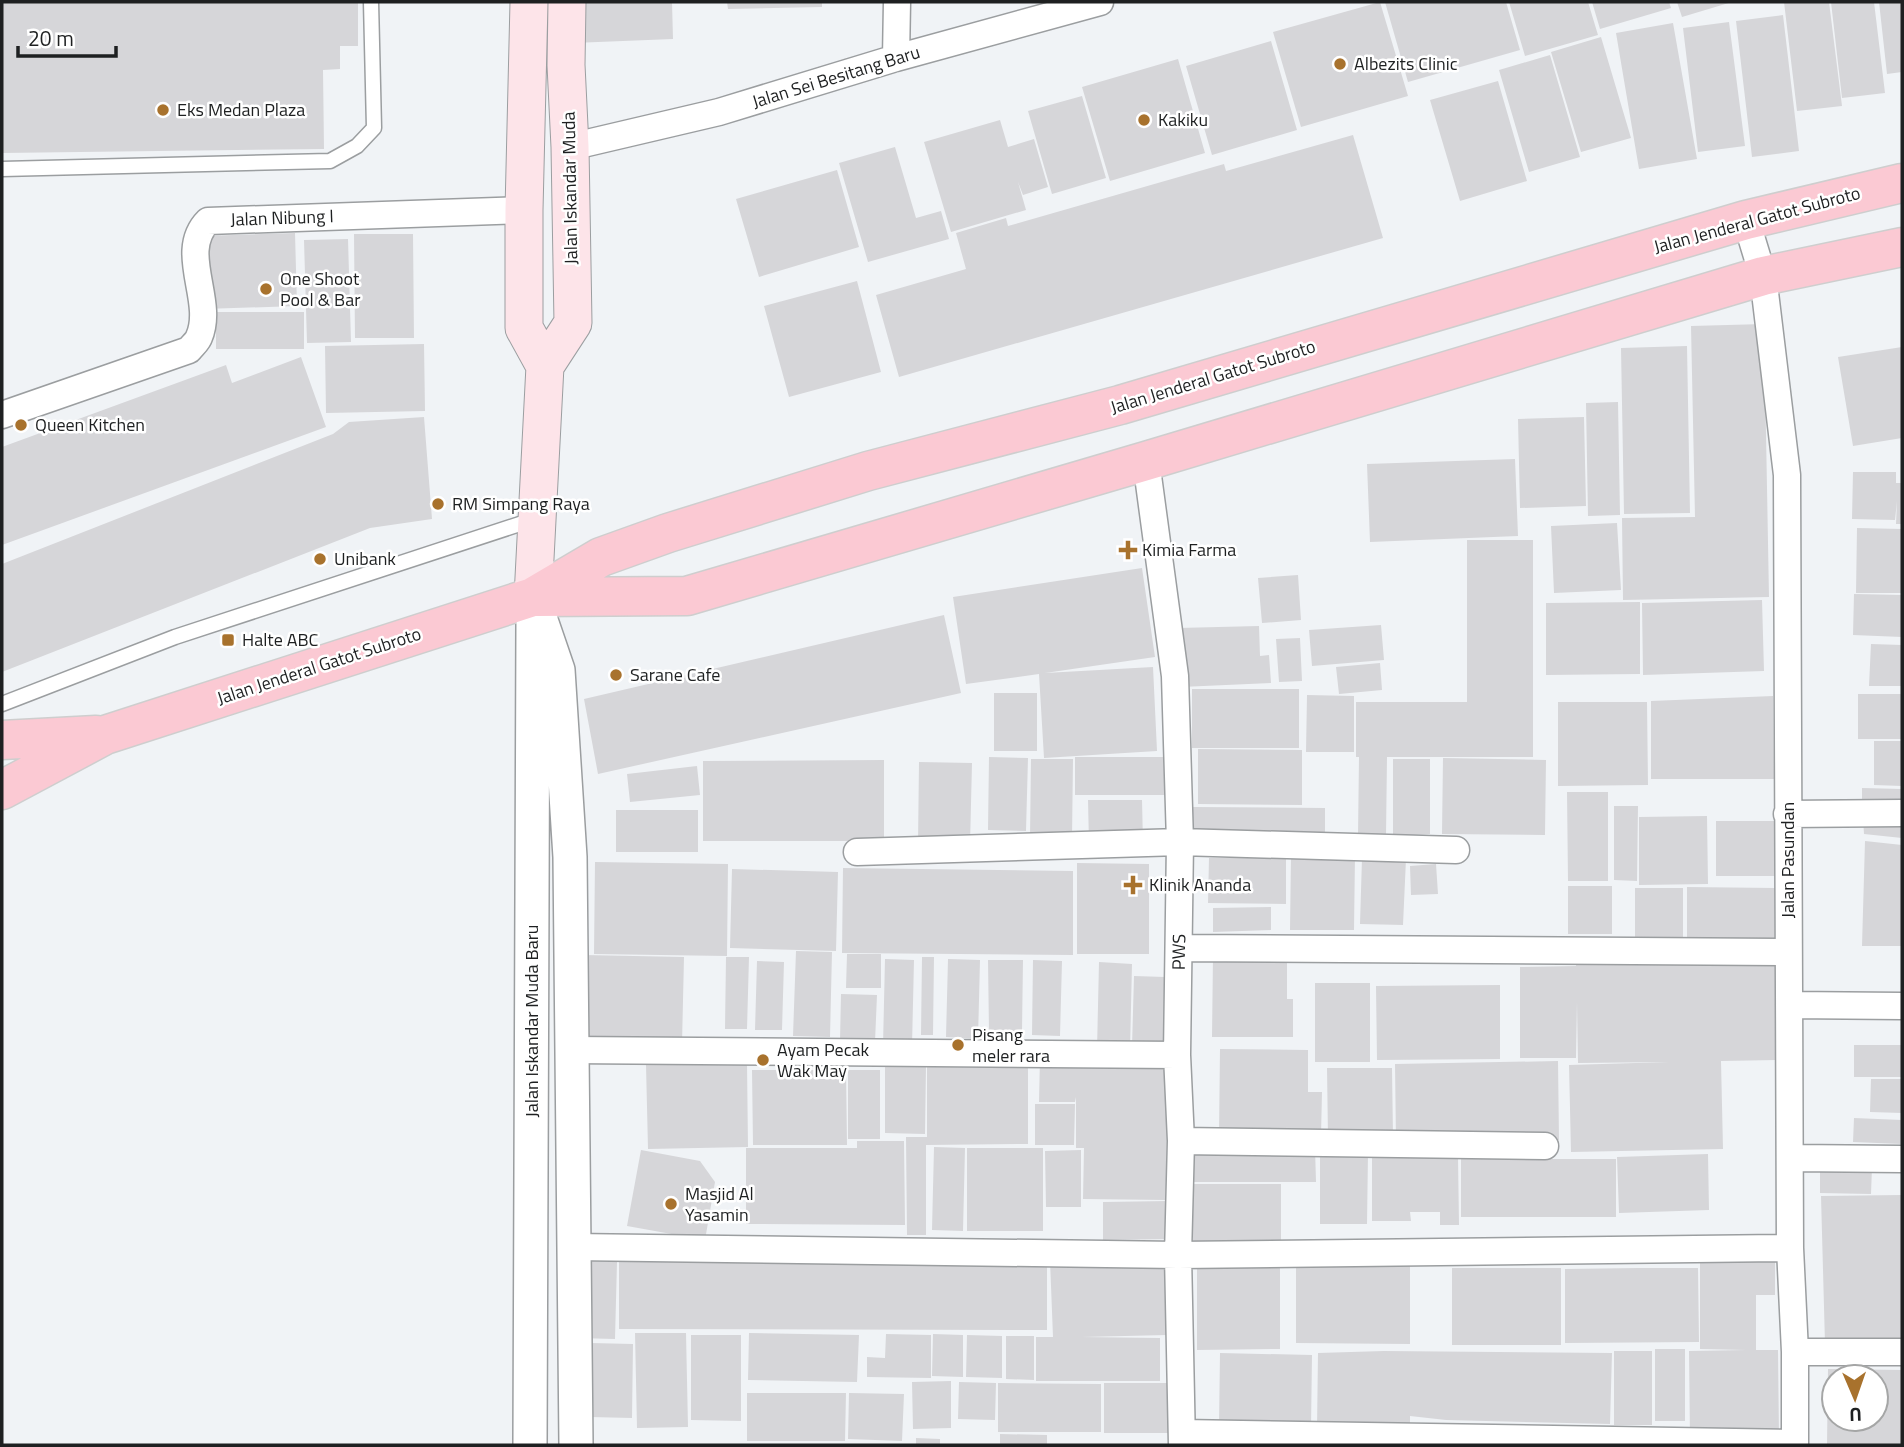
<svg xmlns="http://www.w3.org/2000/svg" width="1904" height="1447" font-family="'Titillium Web',sans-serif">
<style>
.building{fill:#d6d6d9;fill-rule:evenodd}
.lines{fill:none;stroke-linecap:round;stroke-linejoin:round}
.service-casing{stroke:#9b9ea0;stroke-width:17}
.minor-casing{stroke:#9b9ea0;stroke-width:29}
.tertiary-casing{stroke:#9b9ea0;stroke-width:36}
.secondary-casing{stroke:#9b9ea0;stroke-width:39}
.primary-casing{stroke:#cecece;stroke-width:41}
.service{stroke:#fff;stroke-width:14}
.minor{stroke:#fff;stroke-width:26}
.tertiary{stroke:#fff;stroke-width:33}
.secondary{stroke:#fde4e9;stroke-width:37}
.primary{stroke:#fbc9d3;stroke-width:38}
.poi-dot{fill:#a8722d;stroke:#fff;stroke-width:2.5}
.labels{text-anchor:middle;stroke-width:5;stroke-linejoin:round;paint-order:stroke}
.poi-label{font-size:18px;fill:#1e2021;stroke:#fff;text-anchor:start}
.street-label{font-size:18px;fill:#1e2021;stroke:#fff}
</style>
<rect width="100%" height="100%" fill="#f0f3f6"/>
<path class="building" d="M2 2H358V46H340V69L323 70 324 149 2 153Z
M572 2H672L673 39 573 43Z
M727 2H822V7L728 9Z
M1380 2 1408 96 1301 127 1273 32Z
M1385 2H1506L1520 50 1408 82Z
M1509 2H1588L1598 35 1525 56Z
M1592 2H1669L1671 8 1600 29Z
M1677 2H1732L1682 17Z
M1784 2H1829L1842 106 1797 111Z
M1831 2H1874L1885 93 1842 98Z
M1879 2H1902V72L1887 74Z
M1783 15 1799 151 1752 157 1736 21Z
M1729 22 1745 146 1698 152 1683 28Z
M1673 23 1697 159 1639 169 1616 33Z
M1601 37 1631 138 1581 152 1551 52Z
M1271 41 1297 130 1212 155 1186 66Z
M1550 55 1580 157 1529 172 1499 70Z
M1178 59 1205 153 1110 181 1082 87Z
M1498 81 1527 181 1460 201 1430 100Z
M1082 96 1106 178 1052 194 1028 111Z
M1000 120 1008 147 1034 139 1048 187 1023 195 1018 182 1026 210 951 232 924 142Z
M1353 135 1383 238 899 377 876 295 966 269 956 233 1006 218 1008 226 1224 164 1226 171Z
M895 147 916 218 941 211 949 239 868 262 839 163Z
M837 170 859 247 759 277 736 199Z
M295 233 297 306 204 309 202 236Z
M354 234H413L414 338H355Z
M348 239 351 342 307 343 304 240Z
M857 281 881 372 789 397 764 306Z
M216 312H304V349H216Z
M1764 324 1769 597 1623 600 1622 518 1695 517 1691 326Z
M424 344 425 411 326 413 325 346Z
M1687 346 1690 513 1624 514 1621 348Z
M1902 347V438L1853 446 1838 357Z
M301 357 326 427 2 545V447L226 365 232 383Z
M1618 402 1620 515 1588 516 1586 403Z
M424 417 432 519 370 528 2 672V564L333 434 349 422Z
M1584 417 1586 506 1520 508 1518 419Z
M1515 459 1518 536 1370 542 1367 464Z
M1853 472H1896V483H1902V524H1896L1897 501 1895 520 1852 519Z
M1617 523 1621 590 1554 593 1551 526Z
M1857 528 1902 529V593H1856Z
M1467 540H1533V757H1387L1386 836H1358L1359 757H1356V702H1467Z
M1142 568 1155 657 1045 673 1153 667 1157 751 1044 758 1039 674 966 684 953 597Z
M1298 575 1301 620 1262 623 1258 578Z
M1854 594 1902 595V637L1853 635Z
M1762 600 1764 671 1643 675 1642 603Z
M1640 602V674L1546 675V603Z
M944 615 961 693 598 774 584 699Z
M1381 625 1384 660 1312 666 1309 630Z
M1259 626 1260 656 1269 655 1271 683 1181 687 1178 628Z
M1300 638 1302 681 1279 682 1276 639Z
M1871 644 1902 645V686H1869Z
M1380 663 1382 690 1339 694 1336 667Z
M1192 689H1299V748H1192Z
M994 693H1037V751H994Z
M1858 694H1902V739H1858Z
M1307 695 1354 696V752H1306Z
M1773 696 1774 779H1651V701Z
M1558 702H1647L1648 785 1558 786Z
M1874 741H1902V786L1874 785Z
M1198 749 1302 750V805L1198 804Z
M989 757 1028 758 1026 831 988 830Z
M1075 757H1169V795H1075Z
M1443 758 1546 760 1545 835 1442 834Z
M1031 759H1073L1072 839 1030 838Z
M1393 759H1430V834L1393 836Z
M884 760V841H703V761Z
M919 762 972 763 970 845 918 844Z
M697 766 700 795 630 802 627 774Z
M1862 788 1902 789V806L1862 809Z
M1567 792H1608V881H1568Z
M1088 800H1142L1143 843 1089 844Z
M1614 806H1638L1637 881 1614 880Z
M1193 807 1325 808V835L1193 834Z
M616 810H698V852H616Z
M1707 816 1708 884 1639 885V817Z
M1863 818 1902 820V838L1864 834Z
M1716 821H1785L1784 876H1716Z
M1865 841 1902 845V946H1862Z
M1291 855H1355L1354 930H1290Z
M1209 858H1286V904L1208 903Z
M1362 858 1406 859 1403 925 1360 924Z
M595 862 728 864 727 956 594 954Z
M1077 863 1149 864V954H1077Z
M1436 864 1438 894 1411 895 1410 866Z
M843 868 1073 871V955L842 953Z
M732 869 838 872 836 951 730 948Z
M1568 886H1612V934H1568Z
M1687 887 1775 888V945H1687Z
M1635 888H1683V949L1635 950Z
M1271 907V930L1213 932V908Z
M796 951 832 952 830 1037 793 1036Z
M847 954H881V988H846Z
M584 955 684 957 682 1044 582 1042Z
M1213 956H1287V999H1293V1037H1212Z
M726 957H749L747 1029H725Z
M922 957H934L933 1035H921Z
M1775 957 1777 1060 1721 1061 1723 1149 1571 1152 1569 1065 1669 1062 1578 1063 1577 1002 1576 1058H1520V967L1576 966V960Z
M885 959 914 960 912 1046H883Z
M948 959 980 960 978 1039 946 1037Z
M988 960H1023L1022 1031 989 1032Z
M1033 960 1062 961 1060 1036 1032 1035Z
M757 961 784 962 782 1030H755Z
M1099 962 1132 964 1130 1051 1097 1050Z
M1134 976 1165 977 1163 1048 1132 1047Z
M1315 983H1370V1062H1315Z
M1500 985V1059L1377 1060 1376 986Z
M841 994 877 995 875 1042 840 1041Z
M1854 1045H1902V1077H1854Z
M1220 1049 1308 1050V1092H1322L1321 1136 1219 1135Z
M1040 1057 1168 1058 1166 1200 1083 1199 1084 1148H1076V1097L1075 1102H1039Z
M1558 1061 1559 1140 1396 1142 1395 1064Z
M747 1063 748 1147 648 1149 646 1065Z
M1028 1063V1144L926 1145V1235H907L906 1137H927V1064Z
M885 1065 926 1066 925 1134 885 1133Z
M1327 1068H1392L1393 1137 1328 1138Z
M752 1070H846L847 1145H753Z
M848 1070H880V1139H848Z
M1871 1079H1902V1113L1870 1112Z
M1035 1104H1075L1074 1145H1035Z
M1854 1118 1902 1120V1144L1853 1142Z
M857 1141H904L905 1225 746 1224V1148H857Z
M934 1147 965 1148 963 1231 932 1230Z
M967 1148H1043V1231H967Z
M1190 1148H1315L1316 1182H1190Z
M641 1150 700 1161 715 1182 705 1240 627 1226Z
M1081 1150V1207H1046L1045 1151Z
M1320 1153H1368L1367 1224H1320Z
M1708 1154 1709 1210 1619 1213 1617 1157Z
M1372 1155 1458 1157 1459 1225H1440V1212H1410L1411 1221H1372Z
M1461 1159H1616V1217H1461Z
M1820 1166 1872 1167 1871 1194 1820 1193Z
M1193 1184H1281V1241H1193Z
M1901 1195 1902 1345 1825 1344 1821 1196Z
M1169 1201 1170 1239 1103 1240V1202Z
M1296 1257 1410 1258V1344L1296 1343Z
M1164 1258 1167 1335 1082 1337 1160 1338V1381H1036V1337H1053L1050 1260Z
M1197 1258H1280V1349L1197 1350Z
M1700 1258 1775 1259V1295H1756V1350H1778L1779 1438 1690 1439 1689 1351 1746 1350 1700 1349Z
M579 1261 617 1262 615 1339 577 1338Z
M619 1261H1047V1330L619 1329Z
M1452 1268H1561V1345H1452Z
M1638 1268H1698L1699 1342 1565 1343V1269Z
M635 1333H686L688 1427 637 1428Z
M749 1333 859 1335 857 1382 748 1380Z
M886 1334 931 1335V1378L867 1377V1357L885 1358Z
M933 1334 963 1335V1377L932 1376Z
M691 1335H741V1421L691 1420Z
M967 1335 1002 1336V1378L966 1377Z
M1006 1336H1034V1380L1006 1379Z
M591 1343 633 1344 632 1418 590 1417Z
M1655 1349H1685V1421H1655Z
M1384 1351 1612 1353 1610 1424 1446 1420 1410 1416V1432L1317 1429 1318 1353Z
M1614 1351H1652V1425H1614Z
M1220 1353 1312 1355 1311 1428 1219 1426Z
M1828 1369 1902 1370V1445H1827ZM1834 1377H1876V1419H1834Z
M951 1381V1428L913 1429 912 1382Z
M959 1382 996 1383 995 1420 958 1419Z
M998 1383 1101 1384V1432H998Z
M1104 1383H1168L1169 1433H1104Z
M747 1393H846L845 1441H747Z
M849 1393 904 1394 902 1441 848 1439Z
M1000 1434 1047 1435V1445H1000Z
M916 1438 940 1439V1445H916Z"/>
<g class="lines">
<defs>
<path id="service" d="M2 169 330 161 357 146 374 128 371 2
M2 704 175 637 535 519"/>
<path id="minor" d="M896 58 897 2
M570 147 719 112 896 58 1100 2
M1746 220 1763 276 1787 475 1790 1248 1795 1352V1445
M2 415 189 350C192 346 198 341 199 337 215 300 177 252 208 221L524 210
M1146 461 1175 676 1180 842 1177 1055 1181 1141 1178 1255 1182 1445
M1787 814 1902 813
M857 852 1180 842 1456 850
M1180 948 1788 952
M1789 1005 1902 1006
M570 1050 1177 1055
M1181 1141 1545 1146
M1792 1158 1902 1159
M573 1247 1178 1255 1790 1248
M1795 1352H1902
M1182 1433 1795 1443"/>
<path id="tertiary" d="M533 597 558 670 570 857 576 1445
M530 1445 533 624"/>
<path id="secondary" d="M529 2 524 210V328L545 366
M533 597 545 366 573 323 570 147 566 65 567 2"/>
<path id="primary" d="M536 597 687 596 1146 461 1763 276 1902 247
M2 740 96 735
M2 790 105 735 533 597 601 557 668 533 868 471 1120 405 1746 220 1902 183"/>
</defs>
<use href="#service" class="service-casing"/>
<use href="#minor" class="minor-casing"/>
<use href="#tertiary" class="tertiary-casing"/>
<use href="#secondary" class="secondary-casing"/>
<use href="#primary" class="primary-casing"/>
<use href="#service" class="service"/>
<use href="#minor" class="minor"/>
<use href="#tertiary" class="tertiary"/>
<use href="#secondary" class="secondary"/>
<use href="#primary" class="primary"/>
</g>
<g class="poi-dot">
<circle cx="1340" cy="64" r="7"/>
<circle cx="163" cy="110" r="7"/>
<circle cx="1144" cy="120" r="7"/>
<circle cx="266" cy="289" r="7"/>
<circle cx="21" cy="425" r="7"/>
<circle cx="438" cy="504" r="7"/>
<path d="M1124.5 539.5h7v7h7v7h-7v7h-7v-7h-7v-7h7z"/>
<circle cx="320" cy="559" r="7"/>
<rect x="221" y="633" width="14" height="14" rx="3.5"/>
<circle cx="616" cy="675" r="7"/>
<path d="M1129.5 874.5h7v7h7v7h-7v7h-7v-7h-7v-7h7z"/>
<circle cx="958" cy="1045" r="7"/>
<circle cx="763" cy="1060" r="7"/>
<circle cx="671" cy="1204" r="7"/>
</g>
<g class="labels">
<g class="poi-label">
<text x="1354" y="70">Albezits Clinic</text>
<text x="177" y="116">Eks Medan Plaza</text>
<text x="1158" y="126">Kakiku</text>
<text x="280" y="285">One Shoot<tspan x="280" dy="21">Pool &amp; Bar</tspan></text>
<text x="35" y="431">Queen Kitchen</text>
<text x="452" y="510">RM Simpang Raya</text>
<text x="1142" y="556">Kimia Farma</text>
<text x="334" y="565">Unibank</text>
<text x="242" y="646">Halte ABC</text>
<text x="630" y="681">Sarane Cafe</text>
<text x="1149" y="891">Klinik Ananda</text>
<text x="972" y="1041">Pisang<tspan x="972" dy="21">meler rara</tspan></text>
<text x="777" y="1056">Ayam Pecak<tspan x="777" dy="21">Wak May</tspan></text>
<text x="685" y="1200">Masjid Al<tspan x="685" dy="21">Yasamin</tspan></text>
</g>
<g class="street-label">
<text transform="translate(836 77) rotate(-17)" y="6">Jalan Sei Besitang Baru</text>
<text transform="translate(570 188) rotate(-91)" y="6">Jalan Iskandar Muda</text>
<text transform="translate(282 218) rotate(-2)" y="6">Jalan Nibung I</text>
<text transform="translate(1757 220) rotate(-15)" y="6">Jalan Jenderal Gatot Subroto</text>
<text transform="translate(1213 377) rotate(-17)" y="6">Jalan Jenderal Gatot Subroto</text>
<text transform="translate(319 666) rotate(-18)" y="6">Jalan Jenderal Gatot Subroto</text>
<text transform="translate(1788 860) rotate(-90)" y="6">Jalan Pasundan</text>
<text transform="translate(1179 952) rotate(-89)" y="6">PWS</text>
<text transform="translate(532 1021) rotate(-90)" y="6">Jalan Iskandar Muda Baru</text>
</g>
</g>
<rect width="1904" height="1447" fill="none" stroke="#1e2021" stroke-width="7"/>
<g transform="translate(1855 1398) rotate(178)"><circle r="33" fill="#ffffff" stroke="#a5a6a6" stroke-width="2"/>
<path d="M0-5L12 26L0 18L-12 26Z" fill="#a8722d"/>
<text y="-10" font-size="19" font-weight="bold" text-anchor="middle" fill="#1e2021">U</text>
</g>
<path d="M18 46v10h98v-10" fill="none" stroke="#1e2021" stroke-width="3.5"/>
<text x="28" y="46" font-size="21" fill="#1e2021" stroke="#ffffff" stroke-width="5" paint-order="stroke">20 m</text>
</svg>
